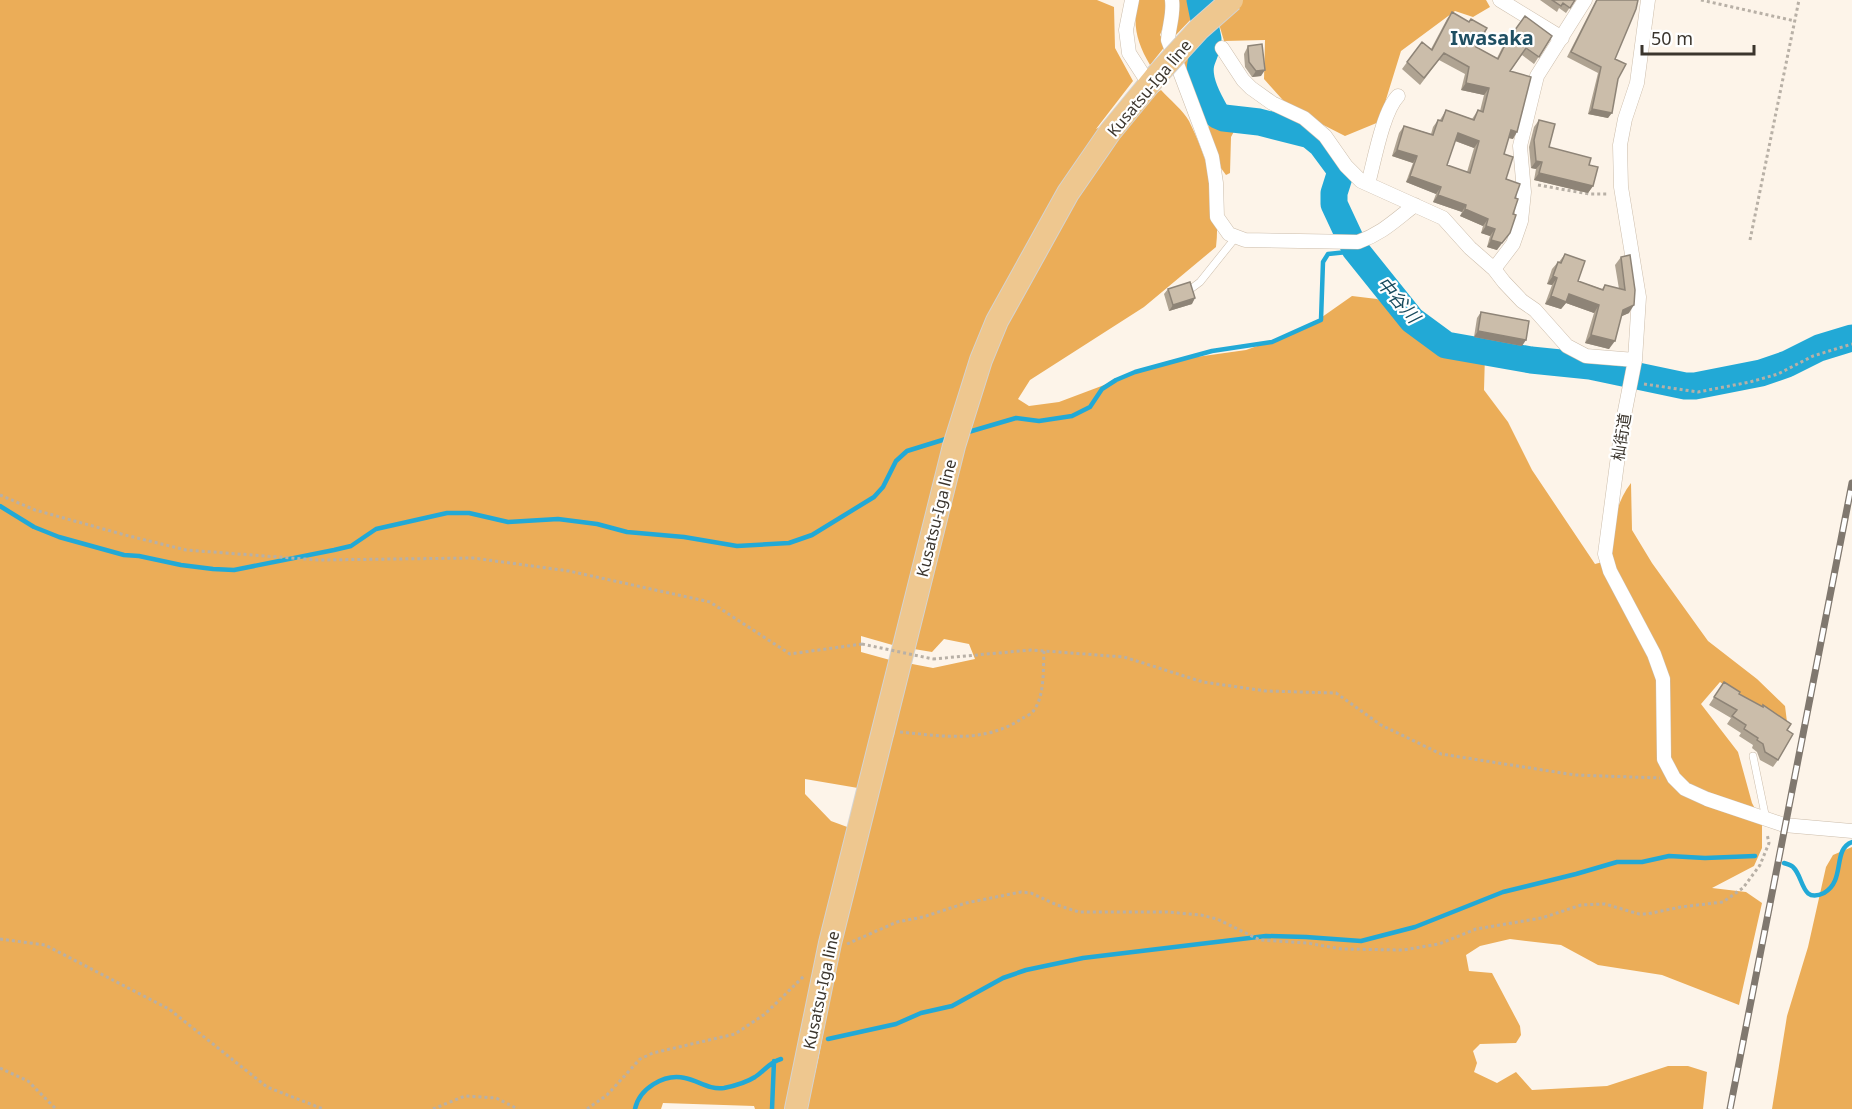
<svg xmlns="http://www.w3.org/2000/svg" width="1852" height="1109" font-family="'Noto Sans','Noto Sans JP',sans-serif">
<style>
.forest{fill:#ebad58;fill-rule:evenodd}
.lines{fill:none;stroke-linecap:round;stroke-linejoin:round}
.stream{stroke:#22a9d6;stroke-width:4.5}
.river{stroke:#22a9d6;stroke-width:27}
.lane-casing{stroke:#ccbdab;stroke-width:8}
.street-casing{stroke:#ccbdab;stroke-width:15}
.primary-casing{stroke:#d4d3d1;stroke-width:24}
.path{stroke:#b8b0a6;stroke-width:3;stroke-dasharray:3 3;stroke-linecap:butt}
.lane{stroke:#fff;stroke-width:7}
.street{stroke:#fff;stroke-width:14}
.primary{stroke:#eec78f;stroke-width:22}
.rail-casing{stroke:#80786f;stroke-width:7}
.rail{stroke:#fff;stroke-width:4.5;stroke-dasharray:14;stroke-linecap:butt}
.primary-bridge-casing{stroke:#d4d3d1;stroke-width:24;stroke-linecap:butt}
.path-bridge{stroke:#b8b0a6;stroke-width:3;stroke-dasharray:3 3;stroke-linecap:butt}
.primary-bridge{stroke:#eec78f;stroke-width:22}
.wall{fill:#afa392;fill-rule:evenodd}
.shaded-wall{fill:#8e8477}
.building{fill:#cbbdaa;stroke:#8e8477;stroke-width:1.5;fill-rule:evenodd}
.labels{text-anchor:middle;stroke-width:4.5;stroke-linejoin:round;paint-order:stroke}
.street-label{font-size:16px;fill:#3b352d;stroke:#fff}
.water-label{font-size:18px;font-style:italic;fill:#184b5e;stroke:#fff}
.quarter-label{font-size:20px;font-weight:bold;fill:#1f4f62;stroke:#fff}
</style>
<rect width="100%" height="100%" fill="#fdf4e9"/>
<path class="forest" d="M0 0H1097L1114 7 1115 48 1133 81 1096 129 1132 110 1161 90C1170 100 1183 110 1189 121 1208 159 1221 205 1216 247L1144 307 1030 380 1018 399 1029 406 1059 402 1168 361 1246 350 1305 329 1352 296 1377 299 1432 329 1463 336 1485 354 1484 390 1508 422 1532 470 1595 564 1610 560C1613 533 1613 506 1631 483L1632 530 1652 563 1708 641 1757 679 1785 706 1788 730 1720 682 1701 704 1738 752 1752 803 1762 822V848L1754 866 1712 888 1746 892 1762 903 1739 1005 1662 975 1598 965 1561 945 1510 939 1480 946 1466 955 1469 971 1492 973 1520 1026 1521 1035 1516 1043 1480 1044 1473 1051 1477 1063 1474 1072 1497 1083 1516 1072 1532 1090 1607 1086 1668 1066H1688L1707 1072 1703 1109H807L819 1055 829 1002 786 1109H755L754 1106 663 1103 661 1109H0ZM861 636 896 646 932 652 944 639 969 644 975 659 933 668 907 663 897 695 894 736 874 749 850 828 831 821 805 794V779L858 788 890 660 861 652Z
M1138 0H1167L1165 22 1160 35 1166 45 1150 65C1137 43 1132 25 1138 0Z
M1176 0H1197L1195 15 1172 39Z
M1243 0H1486L1490 7 1473 17 1455 11 1401 51 1379 122 1345 136 1290 108 1264 79 1265 40 1224 41 1219 24Z
M1200 45 1210 88 1219 112 1238 124 1231 137 1230 173 1226 175 1218 164 1208 135 1209 121 1195 98 1181 66Z
M1852 847V1109H1772L1787 1016 1808 947 1826 867 1833 855Z"/>
<g class="lines">
<path class="stream" d="M965 433 1016 418 1039 421 1072 416 1090 407 1102 389 1116 380 1135 372 1212 351 1272 342 1321 320 1323 262 1328 254 1357 251
M0 506 34 527 59 537 124 555 139 556 181 565 213 569 234 570 334 550 351 546 376 529 447 513H469L508 522 558 519 597 524 627 532 684 537 737 546 789 543 812 535 874 497 883 487 896 461 907 451 949 438
M1784 863C1787 864 1791 865 1793 867 1804 877 1801 904 1824 893 1846 881 1832 849 1852 842
M828 1039 896 1024 921 1013 952 1006 1003 978 1026 970 1083 958 1266 936 1306 937 1361 941 1415 927 1503 892 1576 874 1617 862H1642L1669 856 1705 858 1755 856
M635 1109C639 1089 664 1073 685 1078 699 1081 709 1090 724 1088 734 1086 747 1082 755 1077 764 1071 770 1062 781 1059
M772 1109 774 1061"/>
<path class="river" d="M1200 0 1208 39C1208 48 1203 55 1201 63 1197 80 1209 101 1217 115L1224 118 1259 122 1310 135 1321 144 1341 171 1334 193V204L1355 249 1412 320 1446 345 1531 360 1590 366 1685 386H1695L1761 373 1787 364 1819 348 1852 338"/>
<defs>
<path id="lane" d="M1192 288 1200 282 1236 237
M1753 756 1766 819"/>
<path id="street" d="M1132 0 1126 30 1129 53 1149 84
M1172 0C1174 14 1169 26 1168 40L1212 157 1216 183 1217 217 1229 234 1245 240 1358 242C1383 233 1395 220 1415 205
M1500 0 1562 38
M1648 0 1637 83 1625 119 1620 145 1621 187 1639 297 1635 360 1622 426 1605 554 1610 571 1654 654 1663 679 1664 759 1674 778 1685 789 1707 799 1784 825 1852 831
M1222 48 1243 80 1251 88 1272 103 1304 118 1325 136 1346 166 1361 181 1443 218 1470 248 1494 269 1504 282 1522 301 1535 310 1567 346 1586 356 1635 360
M1368 184C1374 162 1383 111 1398 96
M1494 269 1513 244 1521 221 1524 192 1520 146 1537 76 1585 0"/>
<path id="primary" d="M796 1109 830 943 954 446 981 360 997 321 1068 193 1110 132 1156 76"/>
</defs>
<use href="#lane" class="lane-casing"/>
<use href="#street" class="street-casing"/>
<use href="#primary" class="primary-casing"/>
<path class="path" d="M1701 0 1795 21
M1538 185 1589 194H1608
M1750 240 1799 0
M1644 384 1698 392 1750 382 1778 374 1813 356 1852 344
M0 495 35 510 125 535 186 550 318 560 473 558 569 571 710 602 790 654 862 644
M933 659 1031 650 1124 657 1203 682 1266 691 1336 693 1381 725 1441 754 1575 775 1660 778
M900 732C943 736 984 744 1023 718 1026 716 1032 714 1034 710 1045 695 1043 668 1044 650
M0 939 45 945 169 1009 267 1087 323 1109
M847 944 897 922 923 917 966 903 1021 892 1031 893 1057 905 1079 912H1167L1201 915 1217 919 1260 940 1307 943 1342 949 1403 950 1439 944 1476 929 1542 918 1581 905 1605 904 1639 914H1647L1681 907 1723 902 1743 888 1760 865 1769 843 1767 834
M0 1068 28 1081 56 1109
M433 1109 465 1096 496 1098 518 1109
M587 1109 607 1095 640 1059 653 1053 735 1034 765 1014 804 976"/>
<use href="#lane" class="lane"/>
<use href="#street" class="street"/>
<use href="#primary" class="primary"/>
<defs>
<path id="rail" d="M1730 1109 1852 483"/>
</defs>
<use href="#rail" class="rail-casing"/>
<use href="#rail" class="rail"/>
<defs>
<path id="primary-bridge" d="M1156 76 1199 29 1232 0"/>
</defs>
<use href="#primary-bridge" class="primary-bridge-casing"/>
<path class="path-bridge" d="M862 644 933 659"/>
<use href="#primary-bridge" class="primary-bridge"/>
</g>
<path class="wall" d="M1540 0H1575L1566 13 1559 8 1557 12Z
M1596 0H1638L1615 59 1618 79 1608 118 1588 114 1598 73 1567 57Z
M1452 12 1476 47 1497 58 1502 48 1525 16 1552 36 1534 64 1522 55 1510 71 1513 139 1508 138 1504 154 1506 179 1497 250 1487 247 1490 236 1481 233 1483 226 1460 216 1462 212 1433 202 1436 194 1406 182 1413 163 1392 156 1399 133 1404 126 1431 134 1433 127 1438 120H1440L1446 110 1472 119 1478 110 1480 111 1484 95 1461 90 1465 74 1439 60 1420 85 1402 69 1422 42 1431 49 1447 19ZM1455 141 1474 148 1467 172 1447 165Z
M1248 46 1261 76 1252 77 1245 67 1244 54Z
M1539 120 1549 147 1589 165 1593 186 1588 193 1534 180 1536 169 1531 168 1529 147 1534 127Z
M1565 254 1578 281 1602 289 1605 285 1619 289 1615 265 1621 257 1629 313 1621 316 1609 349 1585 343 1594 313 1566 303 1561 309 1545 304 1552 285 1547 284 1552 269 1558 262H1559Z
M1168 289 1192 304 1169 311 1164 294Z
M1481 312 1522 346 1474 337 1477 318Z
M1724 682 1787 730 1778 760 1773 767 1760 760 1757 752 1752 748 1753 745 1739 736 1741 733 1727 724 1731 718 1709 705Z"/>
<path class="shaded-wall" d="M1265 70 1261 76 1252 77 1256 71Z
M1466 83 1489 88 1484 95 1461 90Z
M1592 109 1612 113 1608 118 1588 114Z
M1511 130 1517 132 1513 139 1506 137Z
M1458 133 1479 141 1474 148 1453 140Z
M1397 150 1417 156 1413 163 1392 156Z
M1536 161 1542 162 1536 169 1531 168Z
M1539 173 1593 186 1588 193 1534 180Z
M1410 176 1441 187 1436 194 1406 182Z
M1438 195 1466 205 1462 212 1433 202Z
M1465 209 1488 219 1483 226 1460 216Z
M1486 226 1495 229 1490 236 1481 233Z
M1510 233 1497 250 1487 247 1491 240Z
M1553 276 1557 278 1552 285 1547 284Z
M1569 294 1599 305 1594 313 1566 303 1561 309 1545 304 1551 296Z
M1195 298 1192 304 1169 311 1173 305Z
M1634 305 1629 313 1618 318 1623 310Z
M1478 331 1526 340 1522 346 1474 337Z
M1591 335 1615 341 1609 349 1585 343Z"/>
<path class="building" d="M1552 0H1575L1570 8 1563 3 1561 6Z
M1597 0H1638L1636 9 1615 59 1626 64 1618 79 1612 113 1592 109 1601 67 1571 52Z
M1452 12 1469 22 1471 19 1487 28 1476 47 1498 59 1507 41 1525 16 1552 36 1539 57 1526 48 1510 71 1531 77 1517 132 1511 130 1504 154 1513 157 1506 179 1520 184 1515 198 1518 199 1513 214 1516 215 1510 233 1502 243 1491 240 1495 229 1486 226 1488 219 1465 209 1466 205 1438 195 1441 187 1410 176 1417 156 1397 150 1404 126 1433 135 1438 120 1442 121 1446 110 1474 120 1478 110 1483 112 1489 88 1466 83 1469 67 1444 53 1424 78 1407 62 1422 42 1432 50ZM1458 133 1479 141 1470 173 1447 165Z
M1262 44 1265 70 1256 71 1249 62 1248 48V46Z
M1539 120 1555 124 1549 147 1591 158 1589 165 1598 167 1593 186 1539 173 1542 162 1536 161 1534 140Z
M1565 254 1585 261 1578 281 1603 290 1605 285 1625 290 1621 257 1630 255 1635 290 1634 305 1623 310 1615 341 1591 335 1599 305 1569 294 1566 302 1551 296 1557 278 1553 276 1558 262 1561 263Z
M1190 282 1195 298 1173 305 1168 289Z
M1481 312 1529 321 1526 340 1478 331Z
M1724 682 1740 692 1739 694 1763 707V705L1791 724 1787 730 1793 734 1778 760 1765 752 1763 744 1757 740 1758 738 1744 729 1746 725 1732 716 1737 710 1714 697Z"/>
<g class="labels">
<g class="street-label">
<text transform="translate(1149 88) rotate(-50)" y="6">Kusatsu-Iga line</text>
<text transform="translate(1621 437) rotate(-81)" y="6">杣街道</text>
<text transform="translate(936 518) rotate(-76)" y="6">Kusatsu-Iga line</text>
<text transform="translate(821 990) rotate(-78)" y="6">Kusatsu-Iga line</text>
</g>
<g class="water-label">
<text transform="translate(1398 300) rotate(49)" y="6">中谷川</text>
</g>
<g class="quarter-label">
<text x="1492" y="45">Iwasaka</text>
</g>
</g>
<path d="M1642 45v9h112v-9" fill="none" stroke="#3b352d" stroke-width="3"/>
<text x="1651" y="45" font-size="18" fill="#3b352d" stroke="#ffffff" stroke-width="4.5" paint-order="stroke">50 m</text>
</svg>
